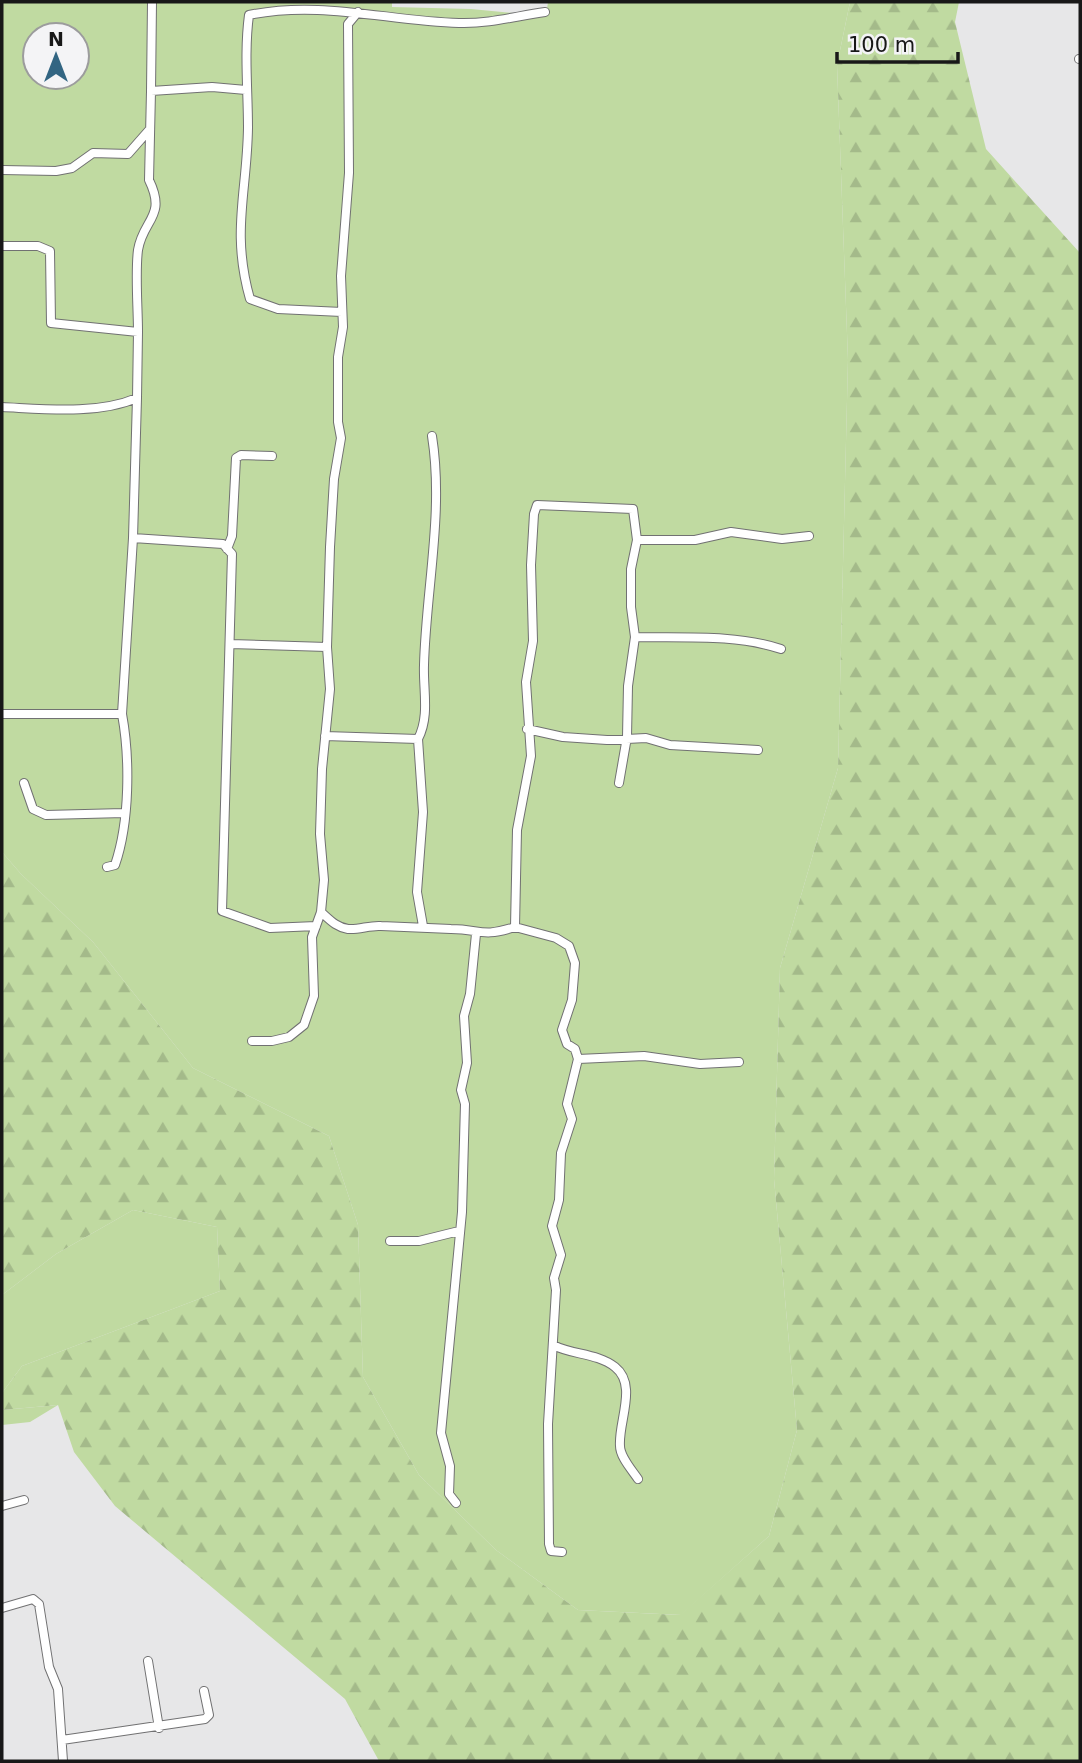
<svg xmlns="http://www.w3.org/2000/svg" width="1082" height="1763" font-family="'DejaVu Sans',sans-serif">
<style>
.grass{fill:#c0daa1;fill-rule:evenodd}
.forest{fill:url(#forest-firs)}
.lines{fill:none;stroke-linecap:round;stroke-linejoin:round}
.minor-casing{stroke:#717172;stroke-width:10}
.minor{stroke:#fff;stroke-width:8}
</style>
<defs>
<pattern id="forest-firs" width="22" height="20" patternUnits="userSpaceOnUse" patternTransform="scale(1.75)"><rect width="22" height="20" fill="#c0daa1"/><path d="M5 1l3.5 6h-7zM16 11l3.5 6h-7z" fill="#a4ba8a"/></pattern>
</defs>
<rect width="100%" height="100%" fill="#e7e7e8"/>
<path class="grass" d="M2 2H392V7L471 9 546 16 548 2H850L837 65 848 360 838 768 780 968 774 1179 797 1430 769 1536 681 1615 578 1610 496 1550 419 1475 363 1377 358 1225 329 1136 193 1068 93 942 21 874 2 852ZM35 35H77V77H35Z
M133 1210 217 1227 220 1291 22 1366 2 1393V1295L56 1254Z
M58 1405 30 1422 2 1425V1410Z"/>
<path class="forest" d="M850 2H959L955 22 986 149 1080 253V1761H379L345 1699 115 1506 74 1452 58 1405 2 1410V1393L22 1366 220 1291 217 1227 133 1210 56 1254 2 1295V852L21 874 93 942 193 1068 329 1136 358 1225 363 1377 419 1475 496 1550 578 1610 680 1615 769 1536 797 1430 774 1179 780 968 838 768 848 360 837 65Z"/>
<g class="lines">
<defs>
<path id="minor" d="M1079 59H1080
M151 91 152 2
M2 170 56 171 72 168 93 153 128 154 150 129
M2 246H38L50 251 51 323 138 332C138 308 135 273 138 250 143 219 167 217 149 180L151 91 212 87 246 90
M342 312 278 309 250 299C231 232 247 193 248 128 248 90 244 52 249 15 320 0 388 21 459 23 489 24 516 16 545 12
M137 398 133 538 223 544 232 554 222 911 270 928 316 926
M2 407C44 409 97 415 137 398L138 332
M637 540H695L731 532 782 539 809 536
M227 549 232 536 236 458 241 455 272 456
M635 637C682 638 736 634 781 649
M230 644 327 647
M2 714H122L133 538
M527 729 563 737 607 740 646 738 670 745 758 750
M325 736 418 739 423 812 417 892 423 926
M418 739C430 716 423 690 424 665 426 589 444 512 432 436
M24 783 33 809 46 815 124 813
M107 867 115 865C130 821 130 758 122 714
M321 912C330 920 336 927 348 929 359 930 370 925 381 926 405 927 427 928 451 929 481 929 481 938 515 927L517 830 531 756 526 682 533 641 531 565 534 514 537 505 633 509 637 540 631 569V607L635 637 628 686 627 737 619 783
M515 927 556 938 569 946 575 963 572 1000 562 1030 567 1044 575 1049 578 1059 567 1104 572 1119 561 1153 559 1200 552 1226 561 1255 554 1278 556 1290 548 1424 549 1544 551 1551 562 1552
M252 1041H272L289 1037 304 1025 314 996 312 937 321 912 324 880 320 834 322 769 330 689 327 647 330 547 334 479 341 438 338 422V357L343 327 341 276 349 173 348 24 358 12
M578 1059 644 1056 700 1064 739 1062
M390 1241H419L459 1231
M553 1345C572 1355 597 1353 615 1367 638 1385 618 1422 620 1446 620 1457 632 1470 638 1479
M456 1503 449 1494 450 1466 441 1433 462 1212 465 1104 461 1090 467 1063 464 1016 470 994 476 934
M2 1506 24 1500
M2 1608 33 1599 39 1604 49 1667 58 1689 63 1761
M148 1661 159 1728
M62 1740 205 1719 209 1715 204 1691"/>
</defs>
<use href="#minor" class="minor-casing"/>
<use href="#minor" class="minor"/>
</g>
<rect width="1082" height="1763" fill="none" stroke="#181818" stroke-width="7"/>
<g transform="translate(56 56)"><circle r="33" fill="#f4f4f6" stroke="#9c9c9d" stroke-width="2"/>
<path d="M0-5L12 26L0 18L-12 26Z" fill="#326582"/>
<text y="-10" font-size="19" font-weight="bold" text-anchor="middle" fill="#181818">N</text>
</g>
<path d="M837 52v10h121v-10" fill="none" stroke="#181818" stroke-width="3.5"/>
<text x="848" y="52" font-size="21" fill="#181818" stroke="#f4f4f6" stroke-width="5" paint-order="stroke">100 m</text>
</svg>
